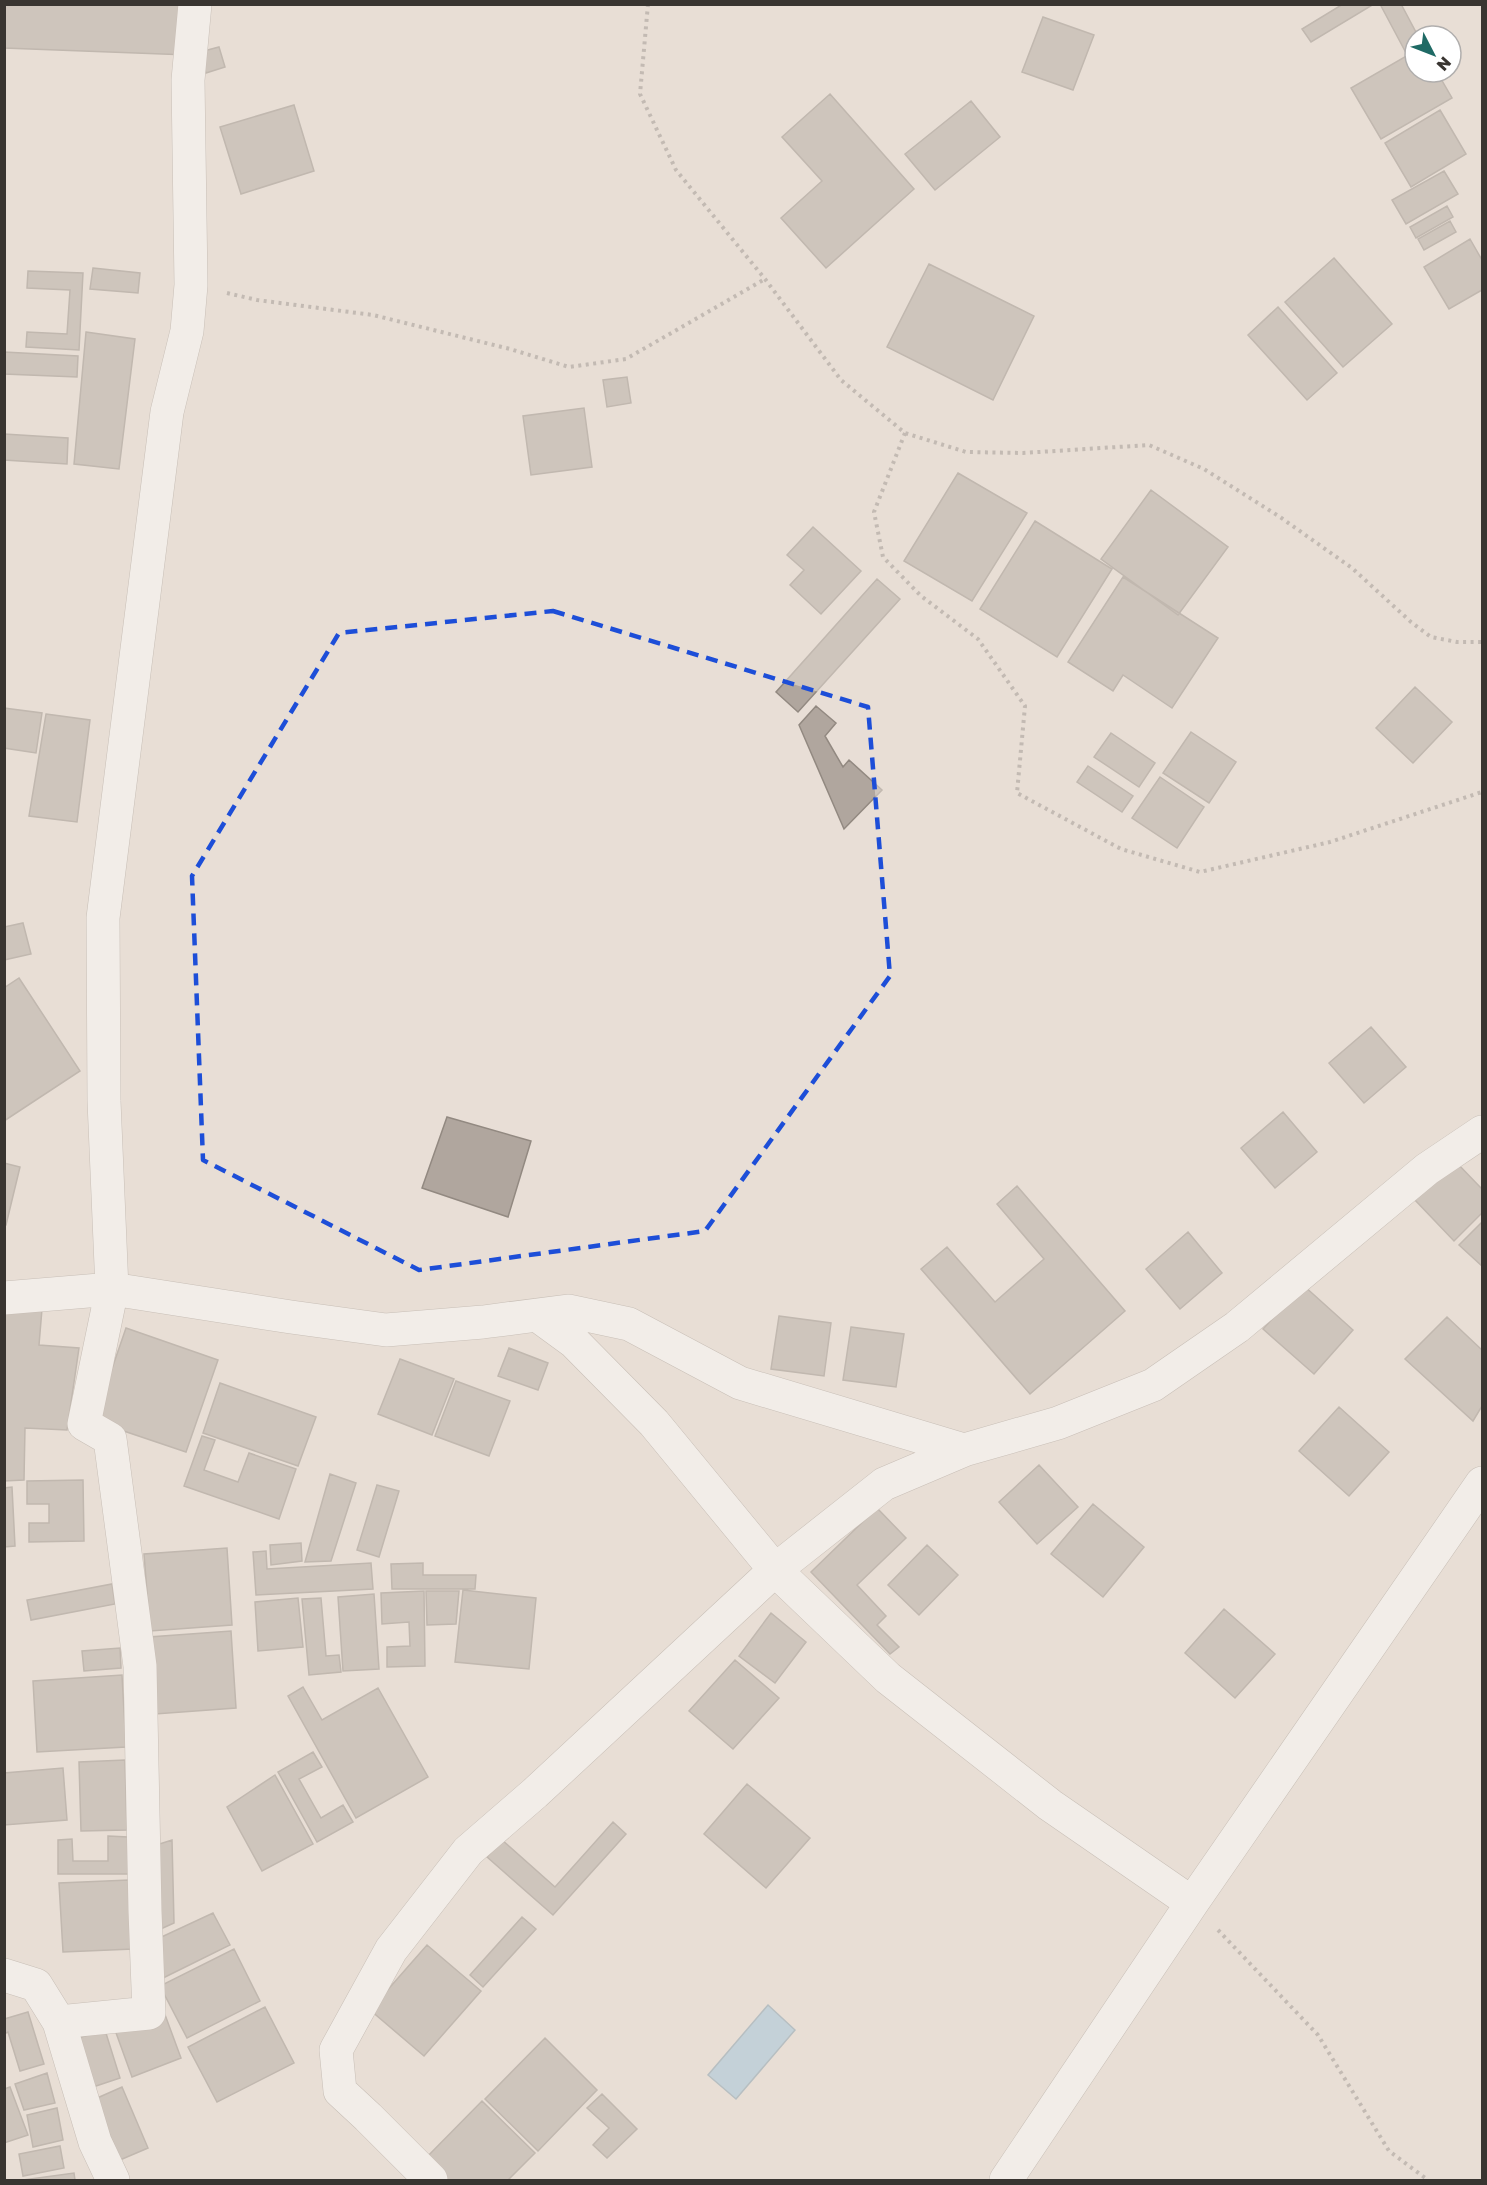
<svg xmlns="http://www.w3.org/2000/svg" width="1487" height="2185" font-family="'Golos Text',sans-serif">
<style>
.water{fill:#99c2dc;stroke:#7c98a9;stroke-width:1.5}
.building{fill:#b0a69e;stroke:#928981;stroke-width:1.5}
.lines{fill:none;stroke-linecap:round;stroke-linejoin:round}
.minor-casing{stroke:#a39991;stroke-width:34}
.path{stroke:#978f89;stroke-width:4;stroke-dasharray:3 4.5;stroke-linecap:butt}
.minor{stroke:#fff;stroke-width:33}
.marked{fill:none;stroke:#1d4ed8;stroke-width:4.5;stroke-dasharray:12 8;stroke-linejoin:round}
</style>
<rect width="100%" height="100%" fill="#e8ded6"/>
<path class="water" d="M768 2005 795 2030 736 2099 708 2075Z"/>
<path class="building" d="M4 4H190L188 55 4 48Z
M1343 4H1374L1311 42 1302 29Z
M1380 4H1401L1418 36H1415V45L1405 51Z
M1043 17 1094 35 1073 90 1022 72Z
M219 47 225 67 206 73 200 52Z
M1415 51V72H1437L1452 98 1381 139 1351 88Z
M830 94 914 189 826 268 781 218 822 181 782 137Z
M971 101 1000 137 935 190 905 154Z
M294 105 314 171 241 194 220 127Z
M1440 110 1466 154 1411 187 1385 143Z
M1444 171 1458 194 1406 224 1392 200Z
M1447 206 1453 217 1416 238 1410 227Z
M1450 221 1456 232 1424 250 1418 239Z
M1470 239 1482 260V290L1449 309 1424 267Z
M1334 258 1392 324 1343 367 1285 302Z
M929 264 1034 316 993 400 887 347Z
M93 268 140 273 138 293 90 289Z
M28 271 83 273 79 350 26 347 27 332 67 334 70 290 27 288Z
M1278 307 1337 373 1307 400 1248 335Z
M86 332 135 339 119 469 74 464Z
M4 352 78 356 77 377 4 374Z
M627 377 631 403 607 407 603 380Z
M584 408 592 467 531 475 523 416Z
M4 434 68 438 67 464 4 460Z
M958 473 1027 513 972 601 904 561Z
M1151 490 1228 547 1178 615 1101 559Z
M1035 521 1112 569 1057 657 980 609Z
M813 527 861 571 821 614 790 585 804 570 787 555Z
M1123 577 1218 638 1172 708 1123 675 1113 691 1068 662Z
M877 579 900 599 798 712 776 692Z
M1415 687 1452 722 1413 763 1376 728Z
M816 706 836 723 825 736 843 767 849 760 882 790 844 829 799 725Z
M4 708 42 713 36 753 4 748Z
M46 714 90 720 77 822 29 816Z
M1191 732 1236 762 1209 803 1163 773Z
M1111 733 1155 763 1139 787 1094 757Z
M1088 766 1133 796 1122 812 1077 782Z
M1160 777 1204 807 1177 848 1132 818Z
M23 923 31 954 4 960V927Z
M19 978 80 1071 4 1121V988Z
M1371 1027 1406 1067 1364 1103 1329 1063Z
M1283 1112 1317 1152 1275 1188 1241 1148Z
M447 1117 531 1141 508 1217 422 1188Z
M1455 1161 1482 1189V1213L1454 1241 1414 1199Z
M4 1163 20 1167 6 1225H4Z
M1017 1186 1125 1311 1030 1394 921 1269 947 1247 995 1302 1044 1259 997 1204Z
M1482 1222V1266L1459 1245Z
M1188 1232 1222 1273 1180 1309 1146 1269Z
M1303 1285 1353 1330 1314 1374 1263 1329Z
M42 1309 39 1345 79 1348 67 1430 25 1428 24 1480 4 1481V1313Z
M779 1316 831 1323 824 1376 771 1369Z
M1447 1317 1482 1350V1406L1473 1421 1405 1359Z
M851 1327 904 1334 896 1387 843 1380Z
M126 1328 218 1360 186 1452 94 1421Z
M509 1348 548 1363 538 1390 498 1376Z
M400 1359 454 1379 432 1435 378 1414Z
M456 1381 510 1401 489 1456 435 1436Z
M220 1383 316 1417 298 1466 203 1433Z
M1339 1407 1389 1452 1349 1496 1299 1451Z
M202 1436 215 1440 204 1470 238 1482 249 1453 296 1469 279 1519 184 1486Z
M1039 1465 1078 1507 1037 1544 999 1502Z
M330 1474 356 1483 331 1561 305 1562Z
M83 1480 84 1541 29 1542V1523H49V1504H27V1481Z
M377 1485 399 1491 379 1557 357 1550Z
M12 1487 15 1546 4 1547V1488Z
M1093 1504 1144 1547 1103 1597 1051 1554Z
M877 1508 906 1538 857 1585 886 1616 877 1625 899 1647 890 1654 811 1572Z
M301 1543 302 1561 271 1565 270 1545Z
M927 1545 958 1575 919 1615 888 1585Z
M227 1548 232 1625 150 1631 144 1554Z
M266 1551 267 1569 371 1563 373 1589 256 1595 253 1552Z
M423 1563V1575H476L475 1589H392L391 1564Z
M112 1584 115 1604 31 1620 27 1600Z
M463 1590 536 1598 529 1669 455 1662Z
M424 1591 425 1666 387 1667V1647L410 1646 409 1622 382 1624 381 1593Z
M426 1591H459L456 1624 427 1625Z
M374 1594 379 1669 343 1671 338 1597Z
M298 1598 303 1647 258 1651 255 1602Z
M321 1598 326 1656 339 1655 341 1672 309 1675 302 1599Z
M1224 1609 1275 1654 1235 1698 1185 1653Z
M771 1613 806 1642 775 1683 739 1656Z
M231 1631 236 1708 155 1714 149 1637Z
M120 1648 121 1668 84 1671 82 1651Z
M735 1660 779 1698 733 1749 689 1711Z
M122 1675 126 1747 37 1752 33 1681Z
M303 1687 322 1720 378 1688 428 1777 356 1818 288 1696Z
M313 1752 322 1767 299 1779 321 1818 343 1805 353 1822 317 1842 278 1772Z
M125 1760 127 1830 81 1831 79 1762Z
M63 1768 67 1820 4 1825V1773Z
M275 1775 313 1844 262 1871 227 1807Z
M747 1784 810 1838 766 1888 704 1834Z
M613 1822 626 1834 553 1915 487 1857 502 1840 555 1887Z
M108 1836 128 1837 129 1874H58V1840L72 1839 73 1861H108Z
M172 1840 174 1923 154 1932 153 1846Z
M129 1880 133 1949 63 1952 59 1883Z
M213 1913 230 1945 159 1980 155 1940Z
M522 1917 536 1929 483 1987 470 1975Z
M427 1945 481 1991 424 2056 370 2010Z
M234 1949 260 2001 187 2038 160 1986Z
M265 2007 294 2063 217 2102 188 2047Z
M28 2012 44 2064 20 2071 8 2032 4 2034V2019Z
M164 2012 181 2058 132 2077 115 2030Z
M105 2030 120 2078 93 2087 78 2038Z
M545 2038 597 2090 538 2151 485 2099Z
M47 2073 55 2103 24 2110 15 2084Z
M10 2087 28 2135 4 2143V2089Z
M122 2087 148 2148 120 2160 95 2099Z
M602 2094 637 2129 607 2158 593 2145 609 2128 587 2108Z
M482 2101 535 2153 508 2180H441L422 2162Z
M57 2108 63 2140 33 2147 27 2115Z
M60 2146 64 2168 23 2176 19 2154Z
M74 2173 75 2180H23Z"/>
<g class="lines">
<defs>
<path id="minor" d="M195 4 188 80 191 285 187 331 167 412 103 918 104 1101 112 1289 291 1317 386 1330 483 1322 568 1311 629 1324 740 1383 964 1450
M4 1298 112 1289 84 1424 110 1439 140 1666 145 1911 149 2013 59 2022
M1192 1903 1050 1805 888 1678 775 1570 884 1484 964 1450 1058 1423 1153 1385 1237 1327 1427 1169 1482 1132
M4 1975 36 1985 59 2022 95 2142 113 2180
M431 2180 368 2117 340 2091 336 2050 391 1950 468 1851 535 1793 775 1570 654 1423 574 1342 537 1315
M1006 2180 1192 1903 1482 1483"/>
</defs>
<use href="#minor" class="minor-casing"/>
<path class="path" d="M648 4 640 94 676 170 765 279 841 380 905 433 966 452 1023 453 1149 445 1204 469 1280 517 1352 568 1411 622 1431 637 1457 642H1482
M227 293 257 300 373 315 510 349 569 367 626 359 765 279
M905 433 874 512 883 557 921 596 978 639 1025 706 1017 793 1121 849 1200 872 1330 842 1482 792
M1218 1930 1318 2035 1389 2151 1428 2180"/>
<use href="#minor" class="minor"/>
</g>
<path d="M0 0H1487V2185H0ZM553 611 868 707 890 976 705 1231 419 1270 203 1160 192 876 339 633Z" fill="#e8ded6" fill-opacity=".55" fill-rule="evenodd"/>
<path class="marked" d="M553 611 868 707 890 976 705 1231 419 1270 203 1160 192 876 339 633Z"/>
<rect width="1487" height="2185" fill="none" stroke="#393531" stroke-width="12"/>
<g transform="translate(1433 54) rotate(132)"><circle r="28" fill="#ffffff" stroke="#b0aead" stroke-width="1.5"/>
<path d="M0-4.5L10 22L0 15L-10 22Z" fill="#1f6a65"/>
<text y="-9" font-size="16" font-weight="bold" text-anchor="middle" fill="#393531">N</text>
</g>
</svg>
